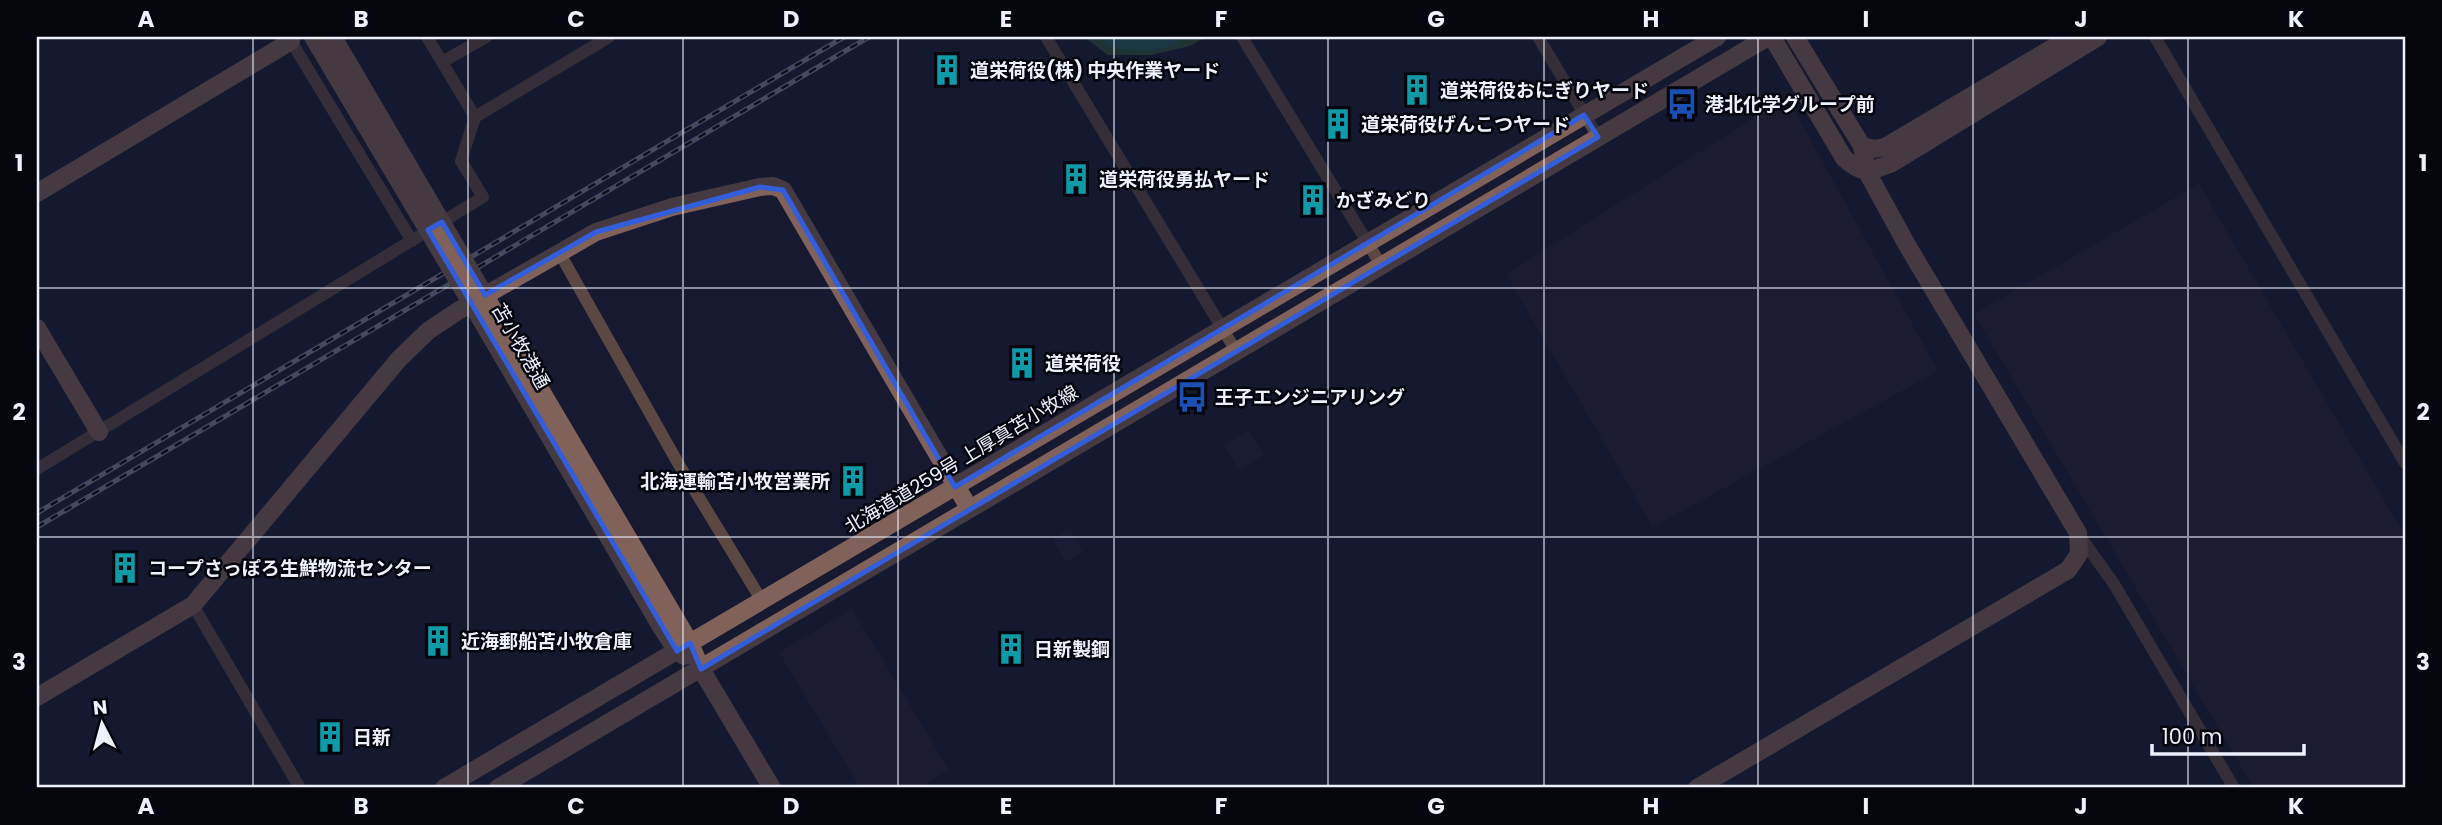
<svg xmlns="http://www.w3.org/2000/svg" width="2442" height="825" font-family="Poppins,'Noto Sans JP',sans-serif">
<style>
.built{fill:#1c1f3d}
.industrial{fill:#221f2f}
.forest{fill:#2a523a}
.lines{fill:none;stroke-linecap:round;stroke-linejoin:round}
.river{stroke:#205b61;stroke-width:18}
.street{stroke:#5b4843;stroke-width:12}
.secondary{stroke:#80625a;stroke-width:18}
.rail-casing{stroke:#818496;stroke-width:5}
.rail{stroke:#05050e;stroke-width:2.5;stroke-dasharray:8;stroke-linecap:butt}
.secondary-bridge{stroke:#80625a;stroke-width:18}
.marked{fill:none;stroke:#325edc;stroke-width:5;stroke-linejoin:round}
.grid{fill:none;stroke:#edf0fd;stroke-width:2;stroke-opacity:0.55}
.labels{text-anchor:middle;stroke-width:5;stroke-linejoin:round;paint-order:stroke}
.poi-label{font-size:19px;font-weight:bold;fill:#edf0fd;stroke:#05050e;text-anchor:start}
.street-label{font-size:19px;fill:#edf0fd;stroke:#05050e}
.neatline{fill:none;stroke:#edf0fd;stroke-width:2.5}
.grid-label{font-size:23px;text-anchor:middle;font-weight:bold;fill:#edf0fd}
</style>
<rect width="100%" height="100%" fill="#161930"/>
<path class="built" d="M1249 430 1264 455 1239 470 1224 445Z
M1070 529 1083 552 1065 562 1052 539Z"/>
<path class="industrial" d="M1787 97 1938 371 1653 527 1506 274Z
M2199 184 2405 536V788H2254L1974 314Z
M852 609 949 770 918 788H860L779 652Z"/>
<path class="forest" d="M1084 37H1206L1190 46 1151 55H1108Z"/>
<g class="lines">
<path class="river" d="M1113 37C1130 43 1152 43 1169 37"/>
<path class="street" d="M427 37 475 117
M1046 37 1236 351
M1242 37 1381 265
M1538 37 1598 137
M2155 37 2405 463
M291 41 412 241
M442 62 486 37
M559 252 678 463 762 601
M37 469 483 197 461 161 475 117 609 37
M2079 535 2114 584 2234 788
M193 605 300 788"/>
<path class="secondary" d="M313 37 419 215
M333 37 432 206
M1772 37 1844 158C1864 176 1868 172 1892 163L2098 37
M1862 146 1874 149 1885 147 2071 37
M37 193 291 41
M494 311 690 643 701 669 772 788
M480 318 660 625 677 651 684 656
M37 328 99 432
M37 697 193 605 399 359 428 331 458 311 596 232 672 207 760 187 773 186 783 190 969 508
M444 788 1717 37
M498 788 1768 37
M1697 788 2068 570 2079 554 2078 533 1907 245 1867 172 1862 146 1795 37"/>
<defs>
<path id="rail" d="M37 513 844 37
M37 527 869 37"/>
</defs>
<use href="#rail" class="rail-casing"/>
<use href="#rail" class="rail"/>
<path class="secondary-bridge" d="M432 206 494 311
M419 215 480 318"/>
</g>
<path d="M0 0H2442V825H0ZM1584 115 1598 137 701 669 690 643 677 651 428 230 442 222 485 295 596 232 760 187 783 190 955 487Z" fill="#161930" fill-opacity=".55" fill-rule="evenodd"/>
<path class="marked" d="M1584 115 1598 137 701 669 690 643 677 651 428 230 442 222 485 295 596 232 760 187 783 190 955 487Z"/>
<path class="grid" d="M253 37V788M468 37V788M683 37V788M898 37V788M1114 37V788M1328 37V788M1544 37V788M1758 37V788M1973 37V788M2188 37V788M37 288H2405M37 537H2405"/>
<defs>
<symbol id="building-bare" viewBox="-9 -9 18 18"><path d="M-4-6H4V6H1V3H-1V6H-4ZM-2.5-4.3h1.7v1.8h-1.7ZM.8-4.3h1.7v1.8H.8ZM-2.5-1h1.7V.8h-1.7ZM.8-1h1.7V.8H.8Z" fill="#0f9aa8" stroke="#05050e" stroke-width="2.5" paint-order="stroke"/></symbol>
<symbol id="bus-bare" viewBox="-9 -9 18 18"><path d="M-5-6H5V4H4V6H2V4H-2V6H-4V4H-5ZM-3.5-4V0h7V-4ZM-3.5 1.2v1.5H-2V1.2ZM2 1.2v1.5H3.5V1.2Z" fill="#1a4fb4" stroke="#05050e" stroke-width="2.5" paint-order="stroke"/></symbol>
</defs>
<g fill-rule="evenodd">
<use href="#building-bare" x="925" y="48" width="44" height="44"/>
<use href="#building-bare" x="1395" y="68" width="44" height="44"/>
<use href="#bus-bare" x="1660" y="82" width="44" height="44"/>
<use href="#building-bare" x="1316" y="102" width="44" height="44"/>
<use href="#building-bare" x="1054" y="157" width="44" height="44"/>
<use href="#building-bare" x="1291" y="178" width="44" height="44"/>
<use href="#building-bare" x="1000" y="341" width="44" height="44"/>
<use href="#bus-bare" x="1170" y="375" width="44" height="44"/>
<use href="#building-bare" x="831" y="459" width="44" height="44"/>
<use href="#building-bare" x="103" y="546" width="44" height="44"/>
<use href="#building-bare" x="416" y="619" width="44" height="44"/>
<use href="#building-bare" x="989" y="627" width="44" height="44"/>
<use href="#building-bare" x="308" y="715" width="44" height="44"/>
</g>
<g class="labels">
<g class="poi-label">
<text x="970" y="77">道栄荷役(株) 中央作業ヤード</text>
<text x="1440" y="97">道栄荷役おにぎりヤード</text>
<text x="1705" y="111">港北化学グループ前</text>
<text x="1361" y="131">道栄荷役げんこつヤード</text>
<text x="1099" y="186">道栄荷役勇払ヤード</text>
<text x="1336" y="207">かざみどり</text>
<text x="1045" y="370">道栄荷役</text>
<text x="1215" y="404">王子エンジニアリング</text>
<text x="830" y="488" text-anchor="end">北海運輸苫小牧営業所</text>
<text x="148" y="575">コープさっぽろ生鮮物流センター</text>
<text x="461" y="648">近海郵船苫小牧倉庫</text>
<text x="1034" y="656">日新製鋼</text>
<text x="353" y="744">日新</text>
</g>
<g class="street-label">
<text transform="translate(521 346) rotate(60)" y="7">苫小牧港通</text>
<text transform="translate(961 459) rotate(-31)" y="7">北海道道259号 上厚真苫小牧線</text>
</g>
</g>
<rect width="2442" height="825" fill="none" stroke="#05050e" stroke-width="77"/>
<g transform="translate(102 724) rotate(354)" stroke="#05050e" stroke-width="5" paint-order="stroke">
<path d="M0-5L12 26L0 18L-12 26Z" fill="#edf0fd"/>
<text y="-10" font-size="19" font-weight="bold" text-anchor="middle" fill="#edf0fd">N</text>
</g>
<path d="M2152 744v10h152v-10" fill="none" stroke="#edf0fd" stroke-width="3.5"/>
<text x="2162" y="744" font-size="21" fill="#edf0fd" stroke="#05050e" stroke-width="5" paint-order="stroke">100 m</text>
<rect x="38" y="38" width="2366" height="748" class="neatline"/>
<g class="grid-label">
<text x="146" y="27">A</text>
<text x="361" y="27">B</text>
<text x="576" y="27">C</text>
<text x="791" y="27">D</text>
<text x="1006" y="27">E</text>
<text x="1221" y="27">F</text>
<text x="1436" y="27">G</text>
<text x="1651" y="27">H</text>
<text x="1866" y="27">I</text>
<text x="2081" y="27">J</text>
<text x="2296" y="27">K</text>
<text x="19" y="171">1</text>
<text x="2423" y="171">1</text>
<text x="19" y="420">2</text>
<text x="2423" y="420">2</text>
<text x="19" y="670">3</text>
<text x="2423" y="670">3</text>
<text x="146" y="814">A</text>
<text x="361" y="814">B</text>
<text x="576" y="814">C</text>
<text x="791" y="814">D</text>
<text x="1006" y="814">E</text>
<text x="1221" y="814">F</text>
<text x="1436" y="814">G</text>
<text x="1651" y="814">H</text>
<text x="1866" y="814">I</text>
<text x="2081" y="814">J</text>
<text x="2296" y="814">K</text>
</g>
</svg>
